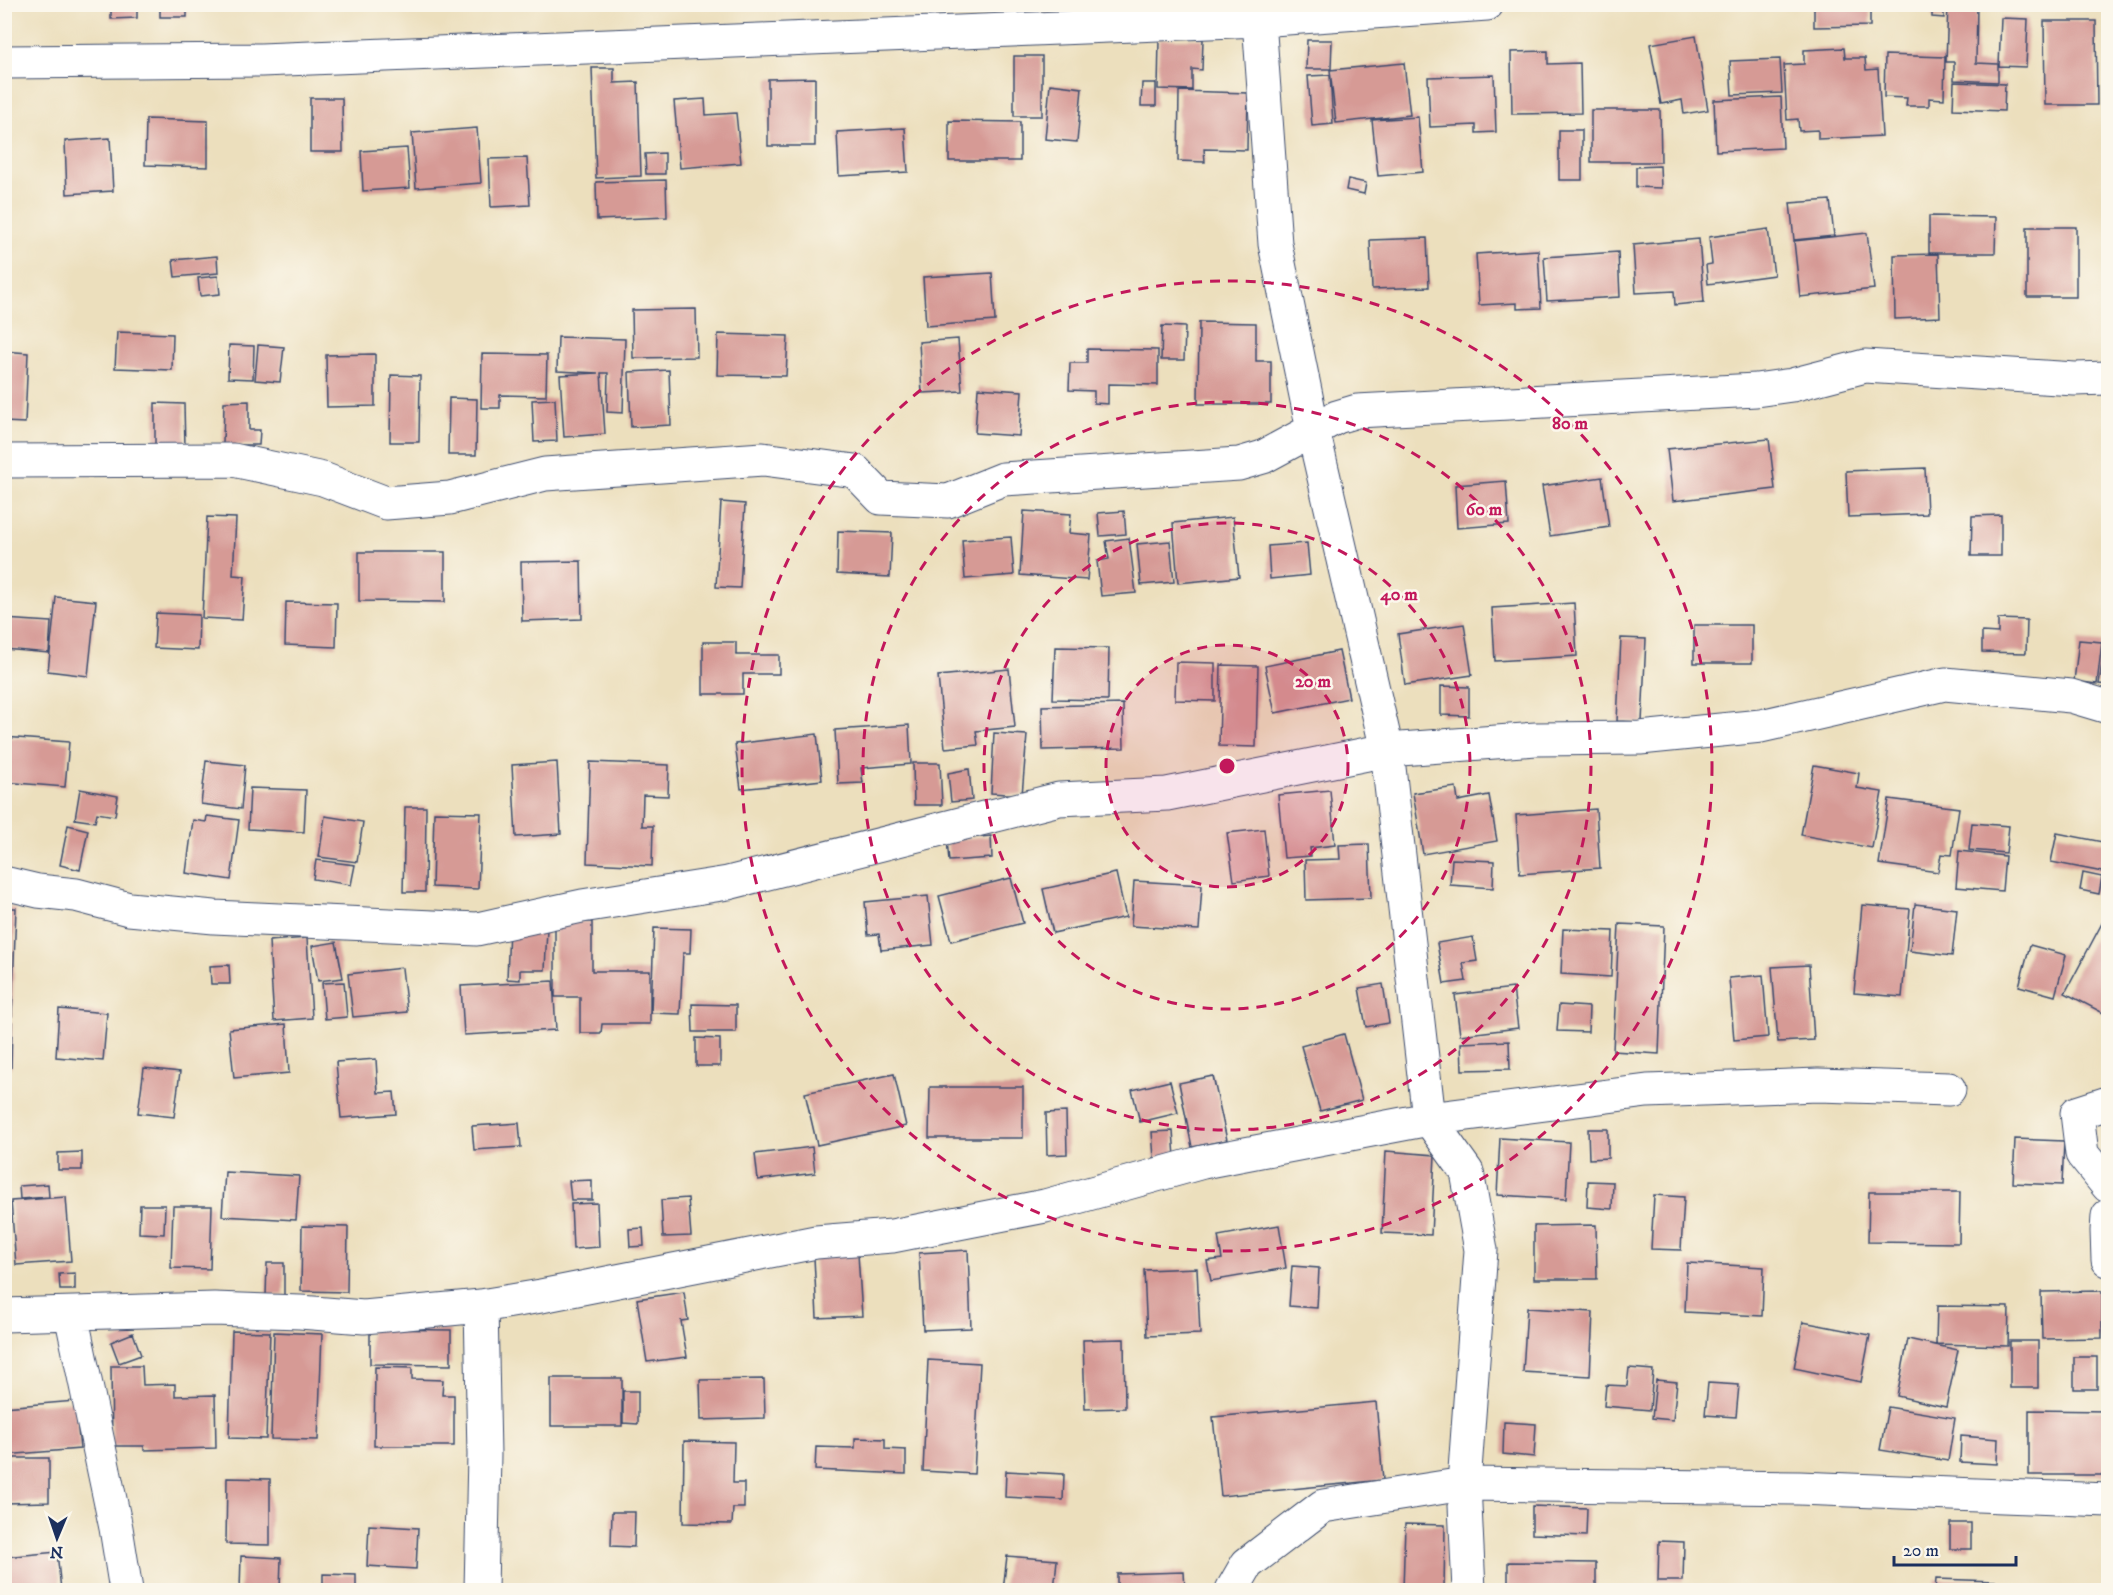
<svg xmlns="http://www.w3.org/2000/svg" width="2113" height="1595" font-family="'IM FELL DW Pica',serif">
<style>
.building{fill:#d69a95}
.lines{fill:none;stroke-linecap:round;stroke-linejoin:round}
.street-casing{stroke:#3a496c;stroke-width:35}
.street{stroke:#fff;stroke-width:33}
.ring{fill:none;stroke:#c2185b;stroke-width:3;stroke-dasharray:10 8}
.centre{fill:#c2185b;stroke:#fbf7ec;stroke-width:3}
.ring-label{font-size:18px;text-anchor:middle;font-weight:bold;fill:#c2185b;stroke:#fbf7ec;stroke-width:5;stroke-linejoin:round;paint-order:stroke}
</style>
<rect width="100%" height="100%" fill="#fbf7ec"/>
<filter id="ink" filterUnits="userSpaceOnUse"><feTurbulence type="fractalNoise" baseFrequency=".0167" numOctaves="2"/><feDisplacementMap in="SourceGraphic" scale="12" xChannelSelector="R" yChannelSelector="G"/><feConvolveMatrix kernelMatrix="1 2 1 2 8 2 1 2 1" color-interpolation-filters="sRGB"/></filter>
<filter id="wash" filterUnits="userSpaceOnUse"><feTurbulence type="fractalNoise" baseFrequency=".008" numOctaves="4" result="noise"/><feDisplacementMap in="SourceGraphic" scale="24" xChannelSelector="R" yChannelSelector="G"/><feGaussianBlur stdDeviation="1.35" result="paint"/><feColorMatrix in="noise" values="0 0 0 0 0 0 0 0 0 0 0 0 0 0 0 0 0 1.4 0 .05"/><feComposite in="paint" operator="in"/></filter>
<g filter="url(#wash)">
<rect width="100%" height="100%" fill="#ecdfbd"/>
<g id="blocks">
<path class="building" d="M111 4H137V18L111 19Z
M160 4H187V17H160Z
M1814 4H1870V26L1814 27Z
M1932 4 1944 5V18L1932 17Z
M1948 4H1977L1976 63 1998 64V82L1954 80V62H1946Z
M2001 18 2028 19 2026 67 1999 66Z
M2044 21H2096L2097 105H2045Z
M1696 36 1708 110 1684 114 1682 100 1661 104 1650 44Z
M1159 39H1203L1202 70 1192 69V90L1158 89Z
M1307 40H1332L1331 69H1306Z
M1844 48 1845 58H1865L1866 70 1878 69 1882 136 1818 139V130L1799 131 1798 119 1787 120 1784 65 1804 64V50Z
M1548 51V64L1580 63 1581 113 1512 114 1511 52Z
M1885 55 1945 57 1944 99 1929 98V106H1906L1907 98 1884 97Z
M1014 56H1042V116H1014Z
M1780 59 1782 93 1732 95 1730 61Z
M1404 63 1410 115 1336 123 1330 70Z
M592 68H614V83L638 82 641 176 596 178Z
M1330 75 1333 124 1312 126 1308 76Z
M1494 75 1496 132 1476 133V125L1430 127 1428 77Z
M815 78V146H768V79Z
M1954 82 2005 84 2004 111 1953 109Z
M1142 83H1156V106H1141Z
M1050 84 1082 88 1077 142 1045 139Z
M1179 91 1248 93 1247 150 1204 149 1205 162 1178 161Z
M1781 97 1783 148 1716 151 1714 100Z
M310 98H342L343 152H310Z
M705 99 706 115 736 113 741 163 680 168 674 101Z
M1591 110H1660L1661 162H1591Z
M1418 117 1423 172 1378 176 1372 120Z
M146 119 208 121V167L145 165Z
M949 121 1020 122V161H949Z
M477 128 481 183 416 188 412 133Z
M905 128 908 172 839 176 837 132Z
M1559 130H1582V180H1559Z
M110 138 113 191 67 194 65 141Z
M407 148 410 188 363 191 361 151Z
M665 153V174H646L645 154Z
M527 158 530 205 491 207 489 159Z
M1660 166 1661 188 1636 187V167Z
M1348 179 1366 183 1364 194 1346 190Z
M666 180 667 217 597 220 596 182Z
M1830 200 1834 236 1794 240 1790 203Z
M1929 216 1996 217 1995 253H1929Z
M2027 227H2076V297H2027Z
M1768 229 1774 275 1708 284 1706 265 1712 264 1709 237Z
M1867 233 1874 289 1800 297 1794 241Z
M1427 238 1429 287 1372 289 1370 240Z
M1699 239 1704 302 1675 305 1674 291 1636 293 1633 245Z
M1538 250 1541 308 1517 309V303L1479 305 1476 254Z
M1618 252 1620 297 1547 301 1544 257Z
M1938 254 1940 317 1895 319 1894 255Z
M217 256 218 273 175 277 173 260Z
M992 273 995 321 926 326 923 277Z
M218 276 220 294 200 296 198 278Z
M696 309 697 357 633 358 632 310Z
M1199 322 1256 323V361H1271V404H1198Z
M1162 326 1185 327 1184 360H1161Z
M117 332 173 334 172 370 115 368Z
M718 334 788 336 786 376 717 375Z
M558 337 625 339 623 413 607 412 608 373H601L605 434 564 437 560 375 598 373 557 371Z
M958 339 962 391 922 393 919 342Z
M229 345 254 346 253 379 228 378Z
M258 345 284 347 280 382 255 380Z
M1087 349 1158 350V385L1108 384V404L1094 403V391L1069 390 1070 363H1087Z
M4 351 28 353 25 423 4 422Z
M375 354V406L327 407 326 355Z
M482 354 547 355 546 396 500 395V408H481Z
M669 370 671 425 631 427 629 372Z
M391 375 420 376 419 442H390Z
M978 388 1022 391 1019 436 975 433Z
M449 398 477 399 476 455H448Z
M555 399 557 441 534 442 532 400Z
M249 401V430H260L259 445H223L224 402Z
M155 403 184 404 185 448H155Z
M1769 439 1775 489 1673 501 1667 449Z
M1925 468 1927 514 1848 517 1846 471Z
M1602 477 1609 527 1550 536 1542 486Z
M1506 481 1509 524 1457 528 1455 485Z
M721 502 745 504 740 588 716 587Z
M1024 511 1071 514 1069 533 1091 535 1087 580 1020 575Z
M1124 511 1126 534 1100 536 1098 513Z
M2001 515V556H1971L1972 516Z
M207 517 236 518 233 575 245 576 242 620 202 618Z
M1233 517 1239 577 1178 583 1173 523Z
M838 531 892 533 890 577 837 574Z
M1011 537 1014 575 965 579 962 540Z
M1129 538 1136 593 1101 596 1097 561 1109 559 1106 541Z
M1170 541 1174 582 1141 585 1137 544Z
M1307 543 1310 575 1270 579 1268 546Z
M359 552H445V602L359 601Z
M581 561 582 619 522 621 521 562Z
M56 597 96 601 88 676 48 671Z
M286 602 337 603 336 647 285 645Z
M1574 603 1577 656 1495 661 1492 608Z
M156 613 199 615 198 650 154 648Z
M4 619 51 622 49 653 4 649Z
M1998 619 2027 620 2026 653 1982 652V632L1998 633Z
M1464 624 1472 675 1405 685 1398 634Z
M1694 625H1752V663H1694Z
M1621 638 1646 639 1642 722 1617 721Z
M2079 640 2102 642 2097 684 2074 681Z
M703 642H736V655H779V674H743V694H703Z
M1055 647 1109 648 1108 700 1053 699Z
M1339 651 1349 698 1275 713 1265 666Z
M1176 662 1215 663V701L1175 700Z
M2102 664 2108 665V685L2099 684Z
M1221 665 1258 666 1256 747 1219 746Z
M1009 669 1015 727 976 731 978 745 945 748 938 676Z
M1441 686 1469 687V716L1441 715Z
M1123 704 1124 748 1043 750 1042 706Z
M909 725 911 764 861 768 863 783 838 784 835 730Z
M994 733 1027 735 1022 795 991 793Z
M817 734 822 780 741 789 735 744Z
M4 737 69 742 65 787 4 782Z
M206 761 245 765 241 809 201 804Z
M557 762 561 834 516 837 512 765Z
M590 762 669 765 668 796 643 795 642 826H653L652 866 587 863Z
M913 763H940L942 805H914Z
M1814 765 1859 773 1857 788 1882 792 1872 848 1801 835Z
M969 769 972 800 951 802 948 773Z
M1456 787 1458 801 1489 795 1497 841 1423 854 1413 793Z
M250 788 306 790 304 832 248 829Z
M80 789 118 796 115 816 97 813 95 822 75 819Z
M1330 790 1335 845 1310 848 1311 856 1284 858 1278 795Z
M1889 799 1959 808 1952 855 1941 854 1938 872 1879 864Z
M405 807H426L425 892H403Z
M1596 809 1600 868 1520 874 1516 815Z
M434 812 481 813 478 889 432 887Z
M207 816 239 820 231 880 186 873 193 820 206 822Z
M325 816 363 822 357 862 319 857Z
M1972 823 2009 826 2006 853 1969 850Z
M68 825 88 830 80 870 60 865Z
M1264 829 1269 876 1234 881 1227 833Z
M2057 833 2108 843V873L2051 862Z
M991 836 992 858 949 861 947 840Z
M1369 844 1371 898 1306 900 1305 860 1340 859 1339 845Z
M1959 851 2005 856 2002 891 1956 887Z
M1452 859 1494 861 1493 888 1450 885Z
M316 860 355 865 351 885 313 879Z
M1116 873 1126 917 1053 933 1043 889Z
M2083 873 2102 877 2099 894 2080 890Z
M1011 878 1023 923 951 941 939 896Z
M1134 881 1202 885 1199 930 1131 926Z
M928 896 933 945 881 950 879 934 868 935 865 902Z
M1915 904 1957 909 1952 956 1910 951Z
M1862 905 1910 909 1902 997 1854 993Z
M4 908H16L12 1016 4 1015Z
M2108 912V1002L2103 1013 2065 993Z
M555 921 592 922V971H650V1024H602L601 1033H580V997H555Z
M1619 924 1664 926 1659 1054 1613 1051Z
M509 928 547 929 545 970H520V980L507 979Z
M654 928 691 929 690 953H683L680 1014 651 1013Z
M1563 929 1613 931 1611 977 1561 974Z
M1473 937 1477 961 1463 963 1466 981 1444 984 1437 943Z
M307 938 312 1018 274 1021 269 941Z
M336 942 343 978 318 981 312 946Z
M2030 945 2066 955 2055 996 2019 986Z
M229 965 230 984H211L210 966Z
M1809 965 1814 1040 1778 1042 1772 967Z
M402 968 407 1012 353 1017 348 974Z
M1763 975 1768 1037 1734 1040 1729 978Z
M553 981 556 1030 464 1035 461 986Z
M344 982 347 1017 325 1019 322 983Z
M1383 984 1389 1023 1366 1027 1359 988Z
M1513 988 1518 1028 1460 1035 1455 995Z
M692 1004 736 1005V1032H693Z
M1559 1005 1589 1007 1588 1032 1557 1031Z
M59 1009 107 1013 103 1061 56 1057Z
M4 1021 12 1022 11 1068H4Z
M286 1024 289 1073 234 1078 229 1029Z
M1344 1034 1362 1100 1320 1111 1301 1046Z
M696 1038 720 1039V1066H696Z
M1509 1041 1510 1069 1462 1070 1461 1043Z
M376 1059 378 1093 394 1092 396 1114 341 1118 336 1062Z
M144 1068 180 1072 174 1117 138 1113Z
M894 1074 906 1126 817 1145 805 1093Z
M1213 1076 1227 1140 1192 1147 1179 1083Z
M1170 1081 1178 1113 1140 1122 1132 1090Z
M930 1087H1023V1138H929Z
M1066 1112 1067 1154 1047 1155 1046 1113Z
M519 1123 521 1147 474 1150 472 1126Z
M1588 1129H1608V1158L1589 1159Z
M1173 1131 1175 1157 1154 1158 1152 1132Z
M1500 1138 1569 1142 1566 1199 1497 1195Z
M2015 1139 2064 1141 2062 1185 2013 1183Z
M812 1147 815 1173 758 1180 755 1154Z
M1386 1151 1435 1155 1431 1235 1382 1233Z
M82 1152V1170H58V1153Z
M225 1172 299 1176 296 1220 222 1216Z
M592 1180V1200H571L569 1181Z
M1588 1181 1613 1182 1612 1209 1587 1207Z
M48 1184 49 1197 20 1199 19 1186Z
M1869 1192H1960L1959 1243 1868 1242Z
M1654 1195 1684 1197 1681 1250 1651 1249Z
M66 1197 71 1261 16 1265 11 1201Z
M688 1198 691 1236 663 1237 661 1200Z
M597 1203 599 1247 573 1249 571 1204Z
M140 1205H165L164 1234 139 1233Z
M173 1206H212L210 1269 171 1268Z
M1279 1225 1286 1268 1211 1281 1207 1261 1222 1259 1218 1236Z
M1596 1225 1597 1279H1534V1226Z
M302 1226 348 1227 347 1292 301 1291Z
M643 1228 644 1246 630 1247 629 1229Z
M968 1250 971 1328 923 1330 919 1253Z
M858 1254 862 1316 817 1318 814 1257Z
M267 1263H284V1295L266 1296Z
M1687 1263 1764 1267 1762 1316 1685 1312Z
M1292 1266 1319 1268 1317 1308 1289 1306Z
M1197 1268 1200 1334 1147 1336 1144 1270Z
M75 1273V1290H60L59 1274Z
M2102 1291V1338L2042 1339 2041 1292Z
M684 1292 688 1320 681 1321 687 1357 647 1362 637 1299Z
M1937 1306 2009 1307 2008 1346 1936 1344Z
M1527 1308 1593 1312 1590 1376 1523 1372Z
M1803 1322 1870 1335 1861 1382 1794 1368Z
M370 1329 451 1330V1365L370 1364Z
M232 1331 270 1332 266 1439 229 1438Z
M274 1332 322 1334 318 1440 271 1439Z
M133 1333 141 1355 119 1363 111 1342Z
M1124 1339 1125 1408 1085 1409 1083 1340Z
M1908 1339 1958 1350 1946 1407 1897 1396Z
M2010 1341H2038V1388H2010Z
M2074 1357H2097V1389H2074Z
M928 1360 980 1363 974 1474 923 1471Z
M111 1366H142L143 1385 175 1384V1396L215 1395 216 1448 144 1450V1446H112Z
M375 1367 412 1368V1379L443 1380 442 1395H454V1446H374Z
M1629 1368 1653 1370 1650 1410 1604 1406 1606 1385 1627 1386Z
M551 1378H622V1426H551Z
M764 1379 765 1418 701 1420 700 1380Z
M1656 1380 1677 1382 1673 1420 1652 1418Z
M1708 1383 1739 1385 1736 1417 1705 1415Z
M623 1391H638V1424L623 1423Z
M75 1401 80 1449 4 1455V1407Z
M1376 1402 1383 1480 1221 1496 1213 1417Z
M1888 1407 1955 1418 1948 1461 1880 1450Z
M2029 1410 2108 1411V1475H2029Z
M1504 1422 1536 1424 1534 1457 1503 1454Z
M1961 1436 1998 1439 1997 1464 1960 1462Z
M855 1438 885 1439V1449L906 1450V1474L815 1470 816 1447 855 1448Z
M684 1441 734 1442 733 1483H744V1508H733L732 1524 683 1523Z
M4 1458H49V1502L4 1503Z
M1006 1471 1064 1474 1063 1500 1005 1497Z
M227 1478 270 1479V1545L226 1544Z
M1532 1506 1587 1508 1586 1536 1532 1534Z
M612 1512H635L634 1547 611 1546Z
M1950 1523H1971V1549H1950Z
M1405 1524 1445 1525 1444 1590H1403Z
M369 1525 418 1528 416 1569 367 1566Z
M1659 1541 1684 1542 1683 1581H1658Z
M57 1552 61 1590H8L4 1557Z
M241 1556 281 1558 280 1590H240Z
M1007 1556 1057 1560 1054 1590H1003Z
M1508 1562 1596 1563V1590H1508Z
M1184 1572 1185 1590H1117V1574Z
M323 1574 356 1575V1590H323Z
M1936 1579 1995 1581V1590H1935Z
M535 1586 575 1589V1590H535Z"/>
</g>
</g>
<g filter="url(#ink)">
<use href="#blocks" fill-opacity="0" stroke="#3a496c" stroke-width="1.5"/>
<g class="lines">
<defs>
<path id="street" d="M1254 4 1259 20 1275 244 1313 430 1387 750 1429 1119 1467 1172 1481 1250 1464 1484 1469 1590
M4 62 261 60 1259 20 1487 4
M4 461 233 460 323 479 386 503 450 498 545 474 763 459 855 471 881 498 948 501 1003 479 1239 464 1263 457 1337 417 1357 411 1756 390 1792 385 1865 366 2075 379 2108 378
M4 883 38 891 76 895 129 909 214 917 477 929 582 906 728 883 1059 799 1167 794 1387 750 1536 739 1640 738 1761 726 1945 684 2071 696 2108 707
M2108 1103 2077 1113 2082 1154 2108 1186
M2108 1216 2107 1231 2108 1260
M481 1306 484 1455 481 1590
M71 1314 116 1528 126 1590
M4 1315 214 1309 300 1312 364 1317 481 1306 541 1296 816 1242 892 1236 1045 1206 1203 1162 1429 1119 1647 1091 1818 1085 1949 1089
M1232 1590 1247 1564 1323 1506 1464 1484 1799 1488 2108 1500"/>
</defs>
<use href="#street" class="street-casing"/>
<use href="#street" class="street"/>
</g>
</g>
<circle cx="1227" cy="766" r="121" fill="#c2185b" fill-opacity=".12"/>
<g class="ring">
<circle cx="1227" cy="766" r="121"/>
<circle cx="1227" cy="766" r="243"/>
<circle cx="1227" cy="766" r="364"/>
<circle cx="1227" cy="766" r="485"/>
</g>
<circle cx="1227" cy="766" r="9" class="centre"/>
<g class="ring-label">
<text x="1570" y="429">80 m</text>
<text x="1484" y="515">60 m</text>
<text x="1399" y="600">40 m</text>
<text x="1313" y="687">20 m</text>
</g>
<rect width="2113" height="1595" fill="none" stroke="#fbf7ec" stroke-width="24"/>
<g transform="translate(57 1538) rotate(182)" stroke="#fbf7ec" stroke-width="4.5" paint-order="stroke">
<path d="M0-4.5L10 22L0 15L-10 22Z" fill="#1b2f5e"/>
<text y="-9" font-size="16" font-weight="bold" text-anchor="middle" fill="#1b2f5e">N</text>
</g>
<path d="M1894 1556v9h122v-9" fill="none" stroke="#1b2f5e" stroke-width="3"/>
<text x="1903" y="1556" font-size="18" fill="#1b2f5e" stroke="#fbf7ec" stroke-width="4.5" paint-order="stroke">20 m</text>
</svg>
